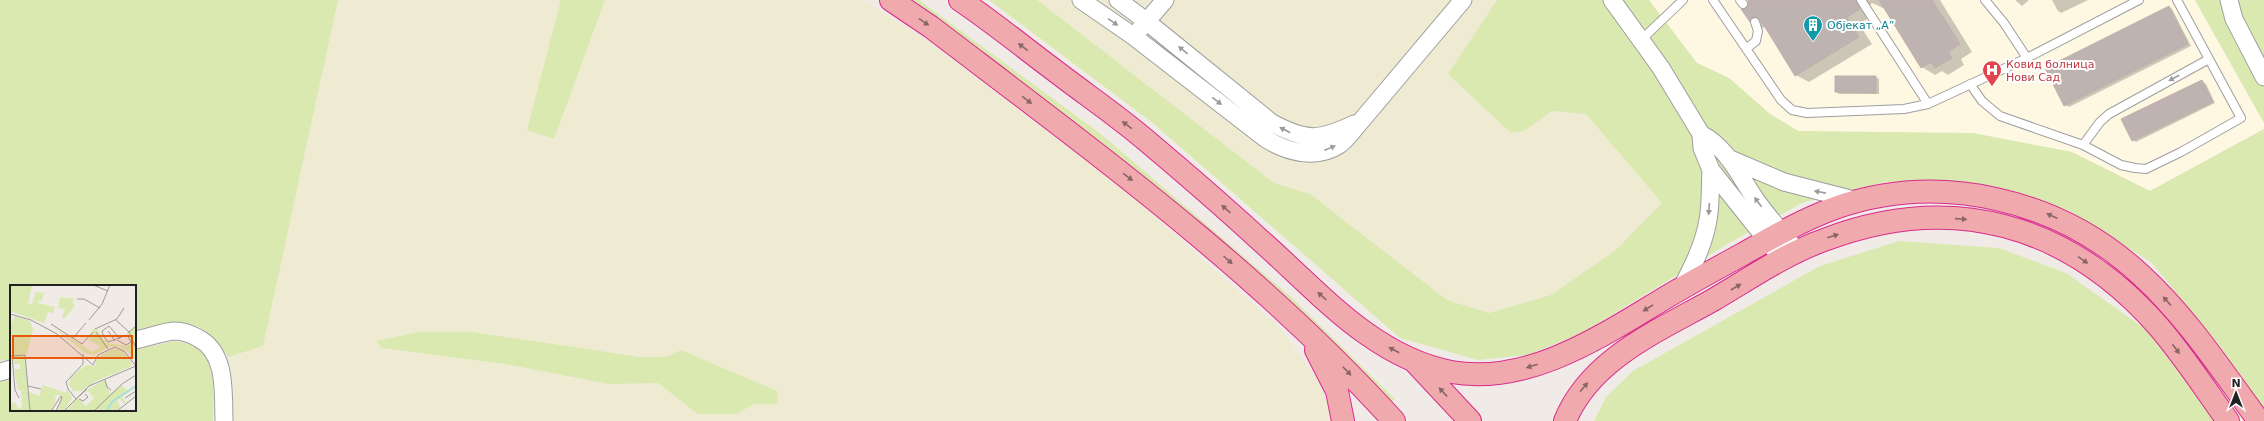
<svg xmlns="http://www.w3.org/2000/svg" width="2264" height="421" font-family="'DejaVu Sans',sans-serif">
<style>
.education{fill:#fef8e3}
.farmland{fill:#efebd3}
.grass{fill:#d9e9af}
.shadow{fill:#0003}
.building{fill:#beb3b1;stroke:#c2afaa}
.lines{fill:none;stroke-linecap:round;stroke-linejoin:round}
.service-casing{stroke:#9e9e9e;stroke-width:10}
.minor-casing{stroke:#9e9e9e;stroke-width:19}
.trunk-casing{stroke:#d82b8e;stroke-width:24}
.service{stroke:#fff;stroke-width:8}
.minor{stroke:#fff;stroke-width:17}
.trunk{stroke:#f0a9ac;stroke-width:22}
.oneway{fill:#886566}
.oneway2{fill:#9b9b9b}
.labels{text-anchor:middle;stroke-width:4;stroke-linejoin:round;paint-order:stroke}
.culture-label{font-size:11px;fill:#0d838f;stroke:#fff;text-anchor:start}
.health-label{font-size:11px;fill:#be3a42;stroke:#fff;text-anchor:start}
.inset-river{fill:none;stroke:#a9dddd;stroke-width:2}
.inset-road{fill:none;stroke:#9e9a98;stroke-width:1}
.view{fill:#e8590c;fill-opacity:0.15;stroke:#e8590c;stroke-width:2}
.inset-edge{fill:none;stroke:#212121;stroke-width:2}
</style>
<rect width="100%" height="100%" fill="#f1ebe7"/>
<path class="education" d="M1649 0H2195L2264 123V129L2150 191 2072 152 1849 132 1798 131 1770 114 1729 78 1697 63Z"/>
<path class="farmland" d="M338 0H863L921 36 1129 193 1281 329 1319 381 1333 421H234L232 370 228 357 263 346Z
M1037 0H1497L1448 74 1524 131 1552 111 1586 114 1662 203 1616 250 1551 295 1489 313 1447 300 1310 194 1274 183Z"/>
<path class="grass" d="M0 0H338L263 346 228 357C202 314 178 320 135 330V286H11V359L0 361Z
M561 0H605L554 139 527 130Z
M907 0H919L1101 134 1291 297 1395 399 1389 403 1286 301 1097 139Z
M989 0H1037L1274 183 1310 194 1447 300 1489 313 1551 295 1616 250 1662 203 1586 114 1552 111 1524 131 1511 133 1448 74 1497 0H1649L1697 63 1729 78 1770 114 1798 131 1973 133 2072 152 2150 191 2264 129V408L2221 348 2152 263 2070 211 1994 186 1886 182 1804 202 1731 242 1582 333 1527 355 1478 360 1400 338 1154 124Z
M2195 0H2264V123Z
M1899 241 1999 248 2066 273 2148 331 2215 421H1594L1606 397 1633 371 1820 266Z
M419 332H472L640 357H667L681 350 777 391 778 404H754L736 414H698L658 383 609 384 505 364 382 348 376 341Z
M175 341C182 342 190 344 196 348 218 361 213 399 213 421H0V381L11 378V410H135V350Z"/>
<path class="shadow" d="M1750 0H1940L1972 52 1961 59 1964 65 1948 75 1942 71 1935 75 1922 67 1885 9 1872 3 1868 8 1872 16 1859 24 1872 44 1809 82 1796 75 1766 25 1763 28 1750 21Z
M2015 0H2029L2022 6Z
M2052 0H2088L2061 13 2058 11Z
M2169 7 2172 9 2191 46 2069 107 2065 105Z
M1876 77 1879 79V94H1839L1836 92Z
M2202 82 2206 84 2215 103 2136 142 2132 140Z"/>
<path class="building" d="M1748 0H1856L1860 9 1847 17 1859 37 1795 76 1760 19 1754 17 1750 22 1741 9 1748 6Z
M1879 0H1932L1960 44 1948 52 1952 58 1935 68 1931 62 1921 68Z
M2169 6 2188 44 2064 106 2045 68Z
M1835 76H1876V93L1835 92Z
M2202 80 2213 102 2132 141 2121 119Z"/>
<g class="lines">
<defs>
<path id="service" d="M1713 0 1781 100 1792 110 1807 113 1904 109 1928 104 2027 58 2139 0
M1740 0 1743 4
M1861 0 1928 104
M1985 0 2004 23 2027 58
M1641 40 1683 0
M1747 48 1756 41 1758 31 1755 22
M1970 84 1982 101 2000 116 2083 145 2121 165 2135 168 2146 169 2181 152 2241 118 2177 0
M2083 145 2100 122 2109 114 2209 59"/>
<path id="minor" d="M1081 0 1133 36 1266 139C1287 152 1316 160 1339 145 1345 141 1351 133 1356 127L1463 0
M1118 0 1146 21 1272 123C1306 141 1319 141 1354 124
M1612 0 1661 68 1701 134 1702 148 1711 170 1774 249
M2229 0 2234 19 2264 77
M1140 29 1165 0
M1701 134C1727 147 1740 177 1756 200 1769 218 1783 234 1797 251
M1728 158 1784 182 1858 201
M1682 287C1693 266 1704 244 1708 220 1711 204 1710 186 1711 170
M135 340C147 338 162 332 174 331 182 331 191 334 198 338 227 353 223 392 224 421
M0 372 11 369"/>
<path id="trunk" d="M891 0 931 27C1092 150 1257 270 1394 421
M960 0C993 22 1023 47 1054 70 1085 94 1118 116 1148 142 1186 174 1223 206 1260 240 1317 290 1372 357 1451 372 1525 385 1594 341 1655 304 1684 286 1714 270 1743 254 1773 237 1802 220 1835 208 1940 171 2059 199 2141 275 2187 317 2222 371 2259 421
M1316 350 1337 391 1343 421
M1415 362 1470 421
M1565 421C1590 359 1658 331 1713 300 1749 279 1785 254 1824 240 1952 191 2068 224 2158 326 2184 356 2205 389 2228 421"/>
</defs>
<use href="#service" class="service-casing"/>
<use href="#minor" class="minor-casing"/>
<use href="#trunk" class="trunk-casing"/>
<use href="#service" class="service"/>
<use href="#minor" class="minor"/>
<use href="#trunk" class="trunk"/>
</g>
<defs><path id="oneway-solid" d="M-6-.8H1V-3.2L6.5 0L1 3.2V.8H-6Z"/></defs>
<g class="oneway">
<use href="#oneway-solid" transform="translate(924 22) rotate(34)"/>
<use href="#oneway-solid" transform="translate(1023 47) rotate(-143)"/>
<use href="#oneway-solid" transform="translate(1027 100) rotate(37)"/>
<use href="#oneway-solid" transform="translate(1127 125) rotate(-143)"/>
<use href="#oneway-solid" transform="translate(1128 177) rotate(37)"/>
<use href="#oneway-solid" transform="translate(1226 209) rotate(-139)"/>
<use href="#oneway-solid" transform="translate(2052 216) rotate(-155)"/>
<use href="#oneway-solid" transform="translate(1961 219) rotate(4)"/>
<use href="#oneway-solid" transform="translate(1833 236) rotate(-18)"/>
<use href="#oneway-solid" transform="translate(1228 260) rotate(42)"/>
<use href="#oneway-solid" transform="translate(2083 260) rotate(34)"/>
<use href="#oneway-solid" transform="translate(1736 287) rotate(-30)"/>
<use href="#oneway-solid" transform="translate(1322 296) rotate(-138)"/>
<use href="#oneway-solid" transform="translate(2167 301) rotate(-132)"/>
<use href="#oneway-solid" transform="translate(1648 308) rotate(148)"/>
<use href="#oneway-solid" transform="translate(2176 349) rotate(53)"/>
<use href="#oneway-solid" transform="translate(1394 350) rotate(-152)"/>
<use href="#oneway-solid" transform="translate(1532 366) rotate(163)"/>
<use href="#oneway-solid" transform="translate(1347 371) rotate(46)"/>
<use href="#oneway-solid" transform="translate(1584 387) rotate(-50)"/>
<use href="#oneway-solid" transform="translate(1443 392) rotate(-133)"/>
</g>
<g class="oneway2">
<use href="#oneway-solid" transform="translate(1113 22) rotate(35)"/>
<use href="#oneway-solid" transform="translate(1183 50) rotate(-141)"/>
<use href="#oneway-solid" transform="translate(2174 78) rotate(152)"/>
<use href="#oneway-solid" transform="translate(1217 101) rotate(38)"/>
<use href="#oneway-solid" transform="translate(1285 130) rotate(-153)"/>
<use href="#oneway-solid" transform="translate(1330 148) rotate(-22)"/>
<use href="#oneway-solid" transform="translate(1820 192) rotate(-169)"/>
<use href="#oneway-solid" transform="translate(1758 202) rotate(-127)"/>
<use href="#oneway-solid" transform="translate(1709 209) rotate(94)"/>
</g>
<defs>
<symbol id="building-pin" viewBox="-11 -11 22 30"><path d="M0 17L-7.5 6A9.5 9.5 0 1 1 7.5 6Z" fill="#0f9aa8" stroke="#fff"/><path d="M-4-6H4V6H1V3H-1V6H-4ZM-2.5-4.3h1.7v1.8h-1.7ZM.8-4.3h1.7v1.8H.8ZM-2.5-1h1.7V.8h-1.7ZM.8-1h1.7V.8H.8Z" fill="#fff"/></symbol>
<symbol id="hospital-pin" viewBox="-11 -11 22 30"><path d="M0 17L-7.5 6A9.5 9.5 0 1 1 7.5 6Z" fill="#e0444e" stroke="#fff"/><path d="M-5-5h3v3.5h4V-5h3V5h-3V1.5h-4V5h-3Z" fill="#fff"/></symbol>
</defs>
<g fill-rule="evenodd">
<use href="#building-pin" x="1802" y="14" width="22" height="30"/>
<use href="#hospital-pin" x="1981" y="59" width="22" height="30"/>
</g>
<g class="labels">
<g class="culture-label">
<text x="1827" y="29">Објекат „А”</text>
</g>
<g class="health-label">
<text x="2006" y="68">Ковид болница<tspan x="2006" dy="13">Нови Сад</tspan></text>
</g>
</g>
<g transform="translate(10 285)">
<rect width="126" height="126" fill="#f1ebe7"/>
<path d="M0 0H22L18 20 22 19 26 7 34 8 32 16 29 15 28 18 45 22 43 28 38 27 34 38 0 26ZM50 12 65 14 62 17 65 21 54 34 52 32 55 24 48 23ZM5 31 20 36 23 44 17 69 0 71V42ZM42 41 82 67 91 62 79 55 83 44H87L93 54 98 58 116 61 122 58 117 48 126 42V75L116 65 108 61 98 62 84 70 77 69ZM103 64 112 65 122 78 120 82 86 96 71 106H63L59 99 61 92 76 80 85 81 88 72ZM14 70 20 126H0V120L5 117 8 124 12 122 11 105H8L4 84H10V79H4L3 71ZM95 95 100 109 111 100 119 107 112 111 116 117 114 119 110 114 107 115 110 122 106 126H56L67 113 76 121 84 113 77 105ZM33 100 56 108 57 104 62 113 54 126H47L52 111 50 110 44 111 46 115 40 126H20L19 107 29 111Z" fill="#d9e9af"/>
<path class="inset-river" d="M96 126 103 116 126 101"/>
<path class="inset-road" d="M83 0 98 6M67 14H74L90 23M0 29 21 35 47 49 83 80 88 70 105 62 114 66 126 81M79 35 92 19 100 0M106 35 119 47 126 41M41 39 72 59 83 47M85 44 107 34 114 23M98 46 105 56M86 47 98 64M119 47 126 63M93 50 98 57 117 50 121 57 116 60 107 55M93 50 92 46 99 41 110 54M63 53 76 38M0 71 15 70 20 126M2 71 5 105 9 113M95 95 97 102 101 105M18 101 31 104M115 113 126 106M66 114 58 104 56 97 73 79V69M69 114 73 116 78 112 75 109M65 115 77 104M41 126 51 111 52 113 46 126M54 126 79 101 126 81M84 126 112 99 126 90M107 126 126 111"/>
<path class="view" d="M3 51H122V73H3Z"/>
<rect width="126" height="126" class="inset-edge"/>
</g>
<g transform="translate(2236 393)" stroke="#ffffff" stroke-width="3" paint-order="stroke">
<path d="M0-3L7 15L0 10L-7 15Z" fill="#212121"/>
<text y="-6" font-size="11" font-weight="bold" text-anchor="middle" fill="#212121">N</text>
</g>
</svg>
